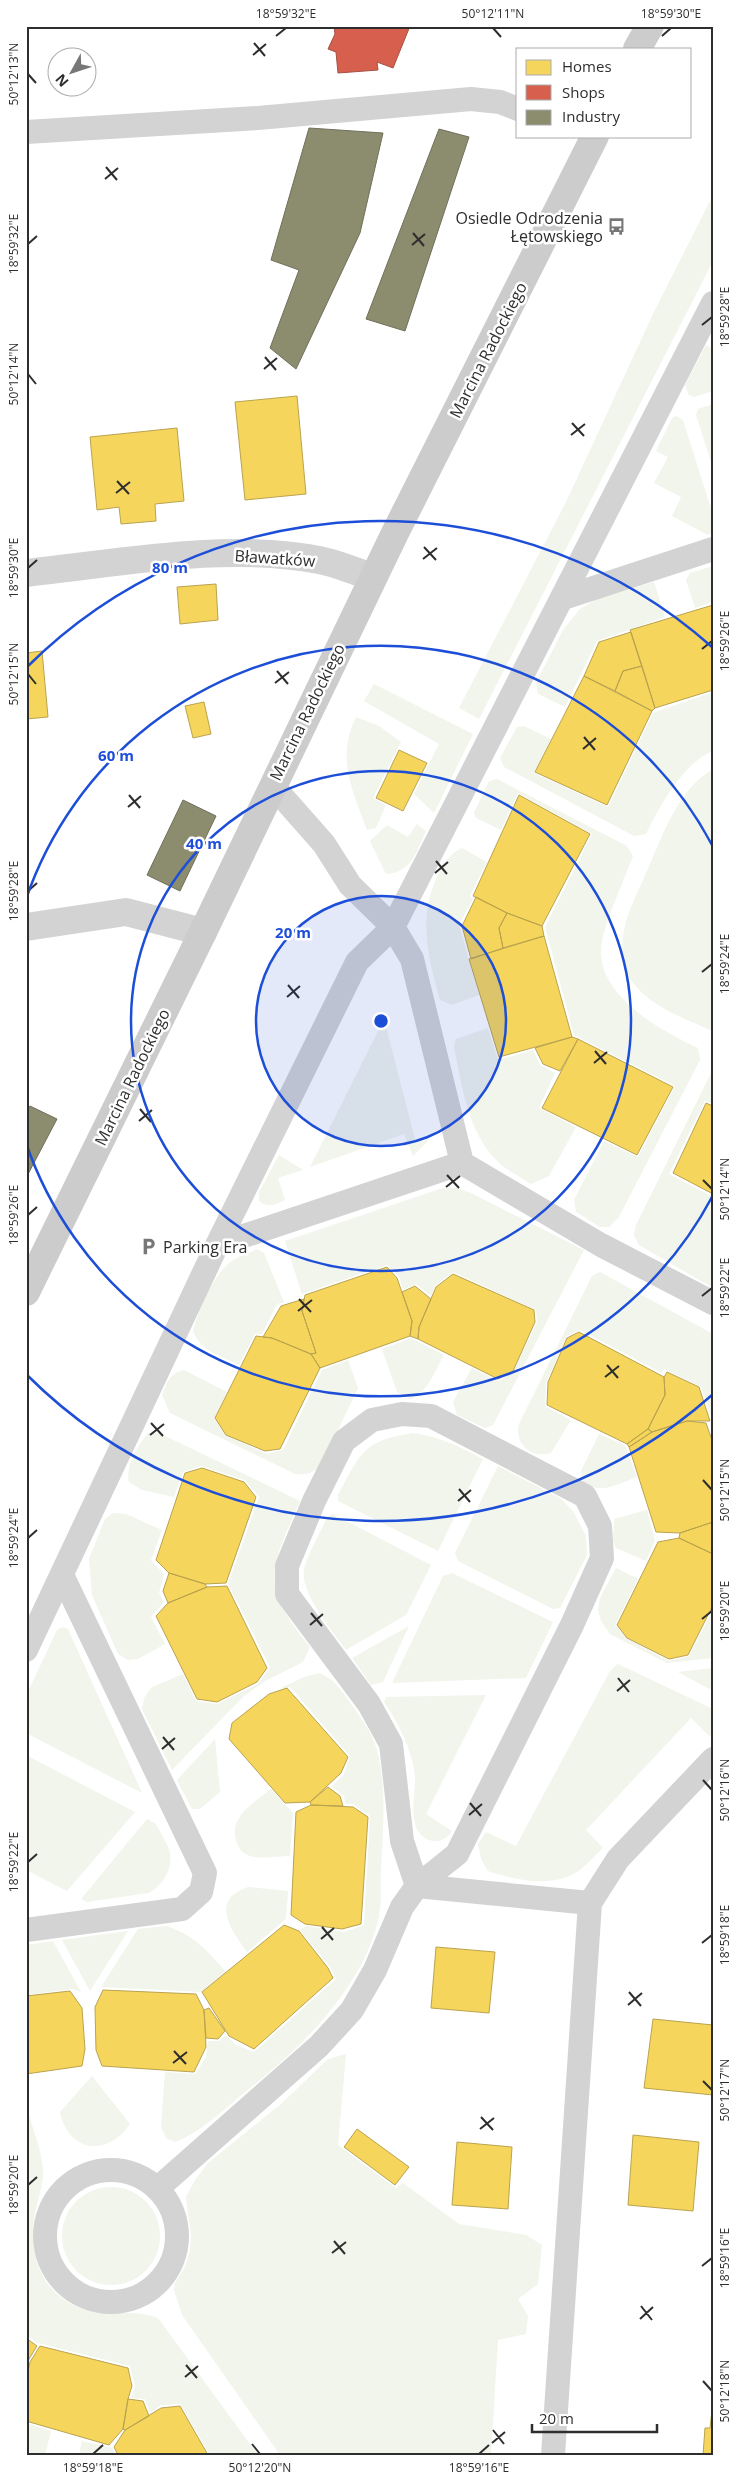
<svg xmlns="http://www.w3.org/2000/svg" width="739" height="2481" font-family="'Open Sans',sans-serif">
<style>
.green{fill:#f1f5eb}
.homes{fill:#f6d55c;stroke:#baa34e}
.shops{fill:#d6604d;stroke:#a45144}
.industry{fill:#8c8c6e;stroke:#70705b}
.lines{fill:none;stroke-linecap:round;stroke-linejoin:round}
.lane{stroke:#d3d3d3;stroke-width:24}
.street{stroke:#d3d3d3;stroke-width:28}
.secondary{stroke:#ccc;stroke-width:28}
.ticks{fill:none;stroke:#2e2e2e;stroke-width:2}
.ring{fill:none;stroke:#1d4ed8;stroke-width:2.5}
.labels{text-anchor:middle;stroke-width:5;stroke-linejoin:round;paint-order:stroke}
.poi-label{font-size:16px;fill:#2e2e2e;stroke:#fff;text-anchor:end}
.street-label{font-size:16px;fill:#2e2e2e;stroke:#fff}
.centre{fill:#1d4ed8;stroke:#fff;stroke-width:2.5}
.ring-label{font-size:15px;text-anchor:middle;font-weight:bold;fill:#1d4ed8;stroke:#fff;stroke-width:5;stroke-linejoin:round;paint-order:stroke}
.neatline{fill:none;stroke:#2e2e2e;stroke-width:2}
.ticks-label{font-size:12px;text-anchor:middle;fill:#2e2e2e}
</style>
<rect width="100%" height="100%" fill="#fff"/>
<path class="green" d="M713 195V261L479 719 459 708 566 502 653 314Z
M706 345 713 349V391L694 397 689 395 685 385Z
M713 404V468L696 415 698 409Z
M676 416 683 420 713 515V533L708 535 672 516 681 497 654 483 668 457 656 451 672 418Z
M713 566V602L695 608 686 580 690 573Z
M654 582 665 617 597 641 565 707 538 694 536 683 563 630 580 609 599 598Z
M374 684 473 734 434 813 414 794 439 744 364 701Z
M713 692V751C684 762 659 807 646 834L634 836 504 767 500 758 517 727 524 726 551 739 534 773 608 807 653 713Z
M356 717 379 726 401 742 373 798 386 805 376 828 367 830C352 789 336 759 356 717Z
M713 769V1030L712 1031C682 1017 646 1006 628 975 621 961 621 941 625 926 629 908 639 890 646 873 663 836 676 791 713 769Z
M497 779 627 846 633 856C625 878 599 934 601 954 603 999 662 1031 698 1048L700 1060 619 1217 609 1227H600L576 1212 574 1200 604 1141 638 1157 675 1086 574 1035 545 927 592 834 518 793 501 830 476 818 474 813 489 781Z
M417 824 426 831C417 851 411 873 386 874L370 841 387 825 408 837Z
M462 848 487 862 470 896 473 899 459 925 479 995 452 1005 440 1000C428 958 417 914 439 873 445 861 450 854 462 848Z
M384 1019 416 1143 430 1139 413 1156 404 1134 310 1167Z
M488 1028 498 1060 533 1050 540 1065 555 1073 539 1108 576 1127 549 1176 531 1184C522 1178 512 1173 504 1167 468 1138 463 1090 454 1047L456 1039Z
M713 1069V1104L705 1101 669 1174 713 1197V1288L639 1245 634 1235 636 1225Z
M279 1155 303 1170 278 1178 285 1200C276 1204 268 1209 259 1201V1192Z
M443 1188H457L471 1193 584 1250 493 1425 485 1428 457 1415 453 1402 472 1368 499 1381 513 1372 537 1322 536 1310 453 1272 435 1286 431 1296 416 1284 403 1290 399 1276 387 1265 302 1294 285 1241Z
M257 1249 264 1253 284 1302 277 1304 262 1334H255L239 1365C221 1356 200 1351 193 1331 198 1311 214 1273 232 1261 239 1256 249 1253 257 1249Z
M600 1272 713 1334V1422L701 1387 664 1369 662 1373 580 1330 567 1336 546 1383 545 1406 571 1420 551 1453C532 1459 514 1444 519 1424L592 1276Z
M411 1338 444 1355C435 1370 428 1393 410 1399L397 1392 382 1349Z
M348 1360 358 1388 322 1464C313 1473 308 1475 295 1474L170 1413 162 1395C167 1383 169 1373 184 1370L227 1392 214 1419 226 1435 267 1454 283 1450 322 1370Z
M148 1433H159L300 1501C270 1569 259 1585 310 1647L303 1662 265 1681 244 1696 172 1770 142 1709 144 1698 152 1687 183 1674 196 1701 217 1704 258 1684 270 1667 228 1584 259 1497 245 1480 201 1466 183 1472 174 1497 142 1490 129 1482C125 1465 138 1446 148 1433Z
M413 1433C439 1436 460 1447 483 1459L438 1551 338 1501V1495C361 1453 362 1441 413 1433Z
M599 1434 625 1445 637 1477C617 1484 600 1496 583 1481L581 1471Z
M498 1466 560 1498 573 1511 586 1536 587 1555 560 1608 553 1609 458 1561 455 1553Z
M647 1510 655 1541 646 1561 616 1548 613 1541 614 1519Z
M113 1513 126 1514 162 1530 151 1560 164 1574 159 1593 164 1602 151 1617 165 1644 138 1659 128 1660 118 1654 92 1595 89 1559 105 1519Z
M333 1514 431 1565 406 1615 346 1650C333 1632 300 1593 304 1570 306 1557 322 1530 327 1517Z
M616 1568 638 1579 615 1625 627 1639 669 1661 689 1656 713 1610V1658L667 1663 610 1634 601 1621 598 1610 600 1598Z
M452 1573 553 1622 526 1678 392 1683 443 1576Z
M409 1626 383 1682 371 1685 352 1658Z
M63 1627 68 1629 142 1793 26 1733V1696L57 1630Z
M618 1664 713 1709V1729L710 1737 691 1718 586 1830 603 1848C595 1855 588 1864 580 1870 553 1889 516 1880 488 1871L481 1859 478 1844 486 1832 516 1846 610 1671Z
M713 1668V1691L678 1672Z
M319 1673C334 1678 340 1689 349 1701 359 1715 372 1732 377 1750 387 1789 383 1830 381 1870 380 1885 382 1901 379 1915 377 1930 368 1952 361 1965 329 2022 289 2057 239 2097 219 2114 199 2133 175 2142L166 2138 161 2127 165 2072 195 2074 206 2057 208 2041H219L226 2035 236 2045 254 2052 336 1979 330 1967 300 1930 306 1926 344 1932 364 1925 370 1816 353 1804H345L344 1795 331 1787 344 1774 350 1756 290 1687 279 1689 304 1677Z
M486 1695 426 1814 452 1831C445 1844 427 1845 418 1831 408 1813 418 1788 414 1769 409 1744 398 1722 384 1702L386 1697Z
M215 1739 220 1792 200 1809H192L177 1780Z
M26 1755 135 1812 67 1891 26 1870Z
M271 1789 293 1813 290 1856C278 1856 253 1861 244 1853 240 1851 237 1844 236 1840 229 1816 255 1802 271 1789Z
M147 1819 156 1824C160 1833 168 1844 170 1853 173 1869 162 1887 148 1893L87 1902 81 1899Z
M248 1887 288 1891 286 1919 247 1952C231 1930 209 1900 248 1887Z
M166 1926C193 1934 208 1951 226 1972L201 1992 101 1987 138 1929Z
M128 1931 90 1991 62 1940Z
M53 1941 81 1992 72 1989 26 1995V1945Z
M346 2054 338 2145 396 2188 403 2183 459 2224 526 2235 542 2245 538 2284 518 2299 528 2316 526 2334 498 2340 491 2455H280L182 2315 174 2290 175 2283 185 2267 190 2251 191 2235 186 2197 195 2180 208 2163 282 2103 328 2059Z
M92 2076 130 2124C107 2157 69 2153 60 2112Z
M26 2105C31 2124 43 2153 43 2172 43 2186 38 2199 35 2213 28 2248 38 2288 73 2305 101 2319 130 2307 158 2318L258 2455H210L180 2404 161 2405 150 2413 145 2399 131 2398 135 2386 130 2366 38 2343 26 2335Z
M62 2236a49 49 0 1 1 98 0a49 49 0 1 1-98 0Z
M26 2423 51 2431 45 2455H26Z
M82 2441 112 2448 116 2455H79Z"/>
<path class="homes" d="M297 396 306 494 245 500 235 402Z
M177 428 184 501 155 504 156 521 121 524 119 507 97 510 90 437Z
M216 584 218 620 180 624 177 587Z
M713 605V690L655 708 630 630Z
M631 632 642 666 623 671 615 691 584 676 599 642Z
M42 651 48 717 26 719V653Z
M642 666 655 708 652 711 615 691 623 671Z
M584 676 652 711 607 805 535 772Z
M204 702 211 734 193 738 185 706Z
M399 750 427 763 403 811 376 798Z
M519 795 590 834 542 926 507 913 473 896Z
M476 897 507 913 499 928 503 948 471 959 462 926Z
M507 913 542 926 544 936 503 948 499 928Z
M544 936 572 1037 499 1057 469 959Z
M572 1037 578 1039 560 1071 543 1064 535 1048Z
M578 1039 673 1087 637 1155 542 1108Z
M706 1103 713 1106V1194L673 1173Z
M387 1267 397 1278 412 1321 410 1336 320 1368 311 1354 316 1353 302 1311 305 1295Z
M453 1274 534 1310 535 1322 513 1371 498 1379 418 1339 419 1327 436 1287Z
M415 1286 431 1299 419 1327 418 1339 410 1336 412 1321 402 1292Z
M304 1299 302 1311 316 1353 311 1354 272 1338 263 1337 281 1306Z
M579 1332 664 1377 665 1395 648 1429 627 1444 547 1405 548 1382 567 1338Z
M256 1336 272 1338 311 1354 320 1368 280 1449 265 1451 226 1435 215 1418Z
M667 1372 699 1387 710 1421H687L652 1432 648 1429 665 1395 664 1377Z
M687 1421 706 1423 713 1443V1522L680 1533 656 1532 629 1447 652 1432Z
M648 1429 652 1432 629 1447 627 1444Z
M202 1468 244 1482 256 1497 226 1583 205 1584 169 1573 156 1560 185 1473Z
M713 1522V1554L679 1538 680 1533Z
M679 1538 713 1554V1605L688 1655 669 1659 627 1638 617 1625 658 1542Z
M169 1573 205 1584 207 1587 168 1603 163 1591Z
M227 1586 267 1668 257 1682 217 1702 197 1699 156 1616 168 1603 207 1587Z
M287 1688 348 1757 341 1773 310 1802 285 1803 229 1739 232 1723 269 1694Z
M328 1787 340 1796 343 1806 311 1805 310 1802Z
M311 1805 353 1807 368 1817 361 1924 342 1929 305 1924 291 1915 296 1812Z
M284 1925 299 1931 328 1968 333 1978 254 2049 229 2036 202 1992Z
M436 1947 495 1952 489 2013 431 2008Z
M103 1990 196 1994 204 2010 206 2047 194 2072 102 2066 96 2050 95 2007Z
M70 1991 82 2008 85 2049 82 2066 26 2074V1996Z
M209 2008 225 2031 218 2039 206 2038 204 2010Z
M653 2019 713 2025V2095L644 2088Z
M357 2129 409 2167 395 2185 344 2147Z
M633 2135 699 2142 693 2211 628 2205Z
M457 2142 512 2147 508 2209 452 2205Z
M26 2338 37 2346 26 2364Z
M40 2346 128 2368 132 2386 128 2399 123 2429 109 2445 26 2421V2380L30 2362Z
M128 2399 143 2401 149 2416 125 2430 123 2429Z
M713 2402V2455H703L705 2428H710Z
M180 2406 208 2455H118L114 2447 125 2430 161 2408Z"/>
<path class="shops" d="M334 26H410L393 68 377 62 378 70 338 73 336 52 328 49 335 34Z"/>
<path class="industry" d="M309 128 383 133 360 233 296 369 270 348 299 270 271 260Z
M439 129 469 137 405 331 366 319Z
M183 800 216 816 180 891 147 875Z
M30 1106 57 1119 26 1178V1112Z"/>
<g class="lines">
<path class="lane" d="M26 132 258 118 471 99 500 102 518 109
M563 598 713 549
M272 785 324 844 350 885 393 927 412 959 462 1163
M217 1245 462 1163 601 1245 713 1303
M402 1414 431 1416 585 1496 600 1526 602 1558 572 1625 457 1854 417 1886 402 1841 391 1744 369 1704 287 1594V1566L314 1501 344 1441 372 1420Z
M26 1650 217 1245 357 962 393 927 713 303
M26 1930 182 1909 201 1892 205 1873 62 1575
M45 2236a66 66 0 1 1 132 0a66 66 0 1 1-132 0Z
M158 2188 319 2046 352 2010 375 1970 402 1907 417 1886 590 1903
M553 2455 590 1903 618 1859 713 1759"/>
<path class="street" d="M26 573C120 563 225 542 319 560 337 563 355 572 373 577
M26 927 126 912 203 932"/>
<path class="secondary" d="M637 49 650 26
M26 1292 203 932 394 535 595 136"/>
</g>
<path class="ticks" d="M493 28 501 37M276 36 286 28M662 36 671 28M254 43 265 56M253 55 266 44M28 74 36 83M106 167 117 180M105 179 118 168M413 233 424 246M28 244 37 236M412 245 425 234M702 325 712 317M265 357 276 370M264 369 277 358M28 374 36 384M572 423 584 436M571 435 585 424M117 481 129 494M116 493 130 482M424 547 436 560M423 559 437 548M28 568 37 560M702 649 712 641M277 671 288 684M28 674 36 684M275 683 289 672M584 737 595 750M583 749 596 738M129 795 140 808M128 807 141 796M436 861 447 874M435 873 448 862M28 891 37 883M702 972 712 964M288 985 299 998M287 997 300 986M595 1051 606 1064M594 1063 607 1052M140 1109 151 1122M139 1121 152 1110M447 1175 459 1188M703 1180 712 1189M446 1187 460 1176M28 1215 37 1207M702 1296 712 1288M299 1299 311 1312M298 1311 312 1300M607 1365 618 1378M605 1377 619 1366M151 1423 163 1436M150 1435 164 1424M703 1480 712 1490M459 1489 470 1502M458 1501 471 1490M28 1538 37 1530M311 1613 322 1626M702 1619 712 1611M310 1625 323 1614M618 1678 629 1692M617 1691 630 1680M163 1737 174 1750M162 1749 175 1738M703 1780 712 1790M470 1803 481 1816M469 1815 482 1804M28 1862 37 1854M322 1927 333 1940M321 1939 334 1928M702 1943 712 1935M629 1992 641 2006M628 2005 642 1993M174 2051 186 2064M173 2063 187 2052M703 2081 712 2090M481 2117 493 2130M480 2129 494 2118M28 2185 37 2177M334 2241 345 2254M332 2253 346 2242M702 2266 712 2258M641 2306 652 2320M640 2319 653 2307M186 2365 197 2378M185 2377 198 2366M703 2381 712 2391M493 2430 504 2444M492 2443 505 2432M252 2444 260 2454M93 2454 103 2445M479 2454 489 2445"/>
<circle cx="381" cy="1021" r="125" fill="#1d4ed8" fill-opacity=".12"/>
<g class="ring">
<circle cx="381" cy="1021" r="125"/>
<circle cx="381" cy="1021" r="250"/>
<path d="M712 1197A375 375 0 0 1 26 1143M26 899A375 375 0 0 1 712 845"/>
<path d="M712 1395A500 500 0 0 1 27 1375M27 667A500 500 0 0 1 712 647"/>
</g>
<defs>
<symbol id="bus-bare" viewBox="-9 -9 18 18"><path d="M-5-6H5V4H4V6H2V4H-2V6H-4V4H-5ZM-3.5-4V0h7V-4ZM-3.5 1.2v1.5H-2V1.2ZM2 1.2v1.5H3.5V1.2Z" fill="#777" stroke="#fff" stroke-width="2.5" paint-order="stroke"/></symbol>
<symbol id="parking-bare" viewBox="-9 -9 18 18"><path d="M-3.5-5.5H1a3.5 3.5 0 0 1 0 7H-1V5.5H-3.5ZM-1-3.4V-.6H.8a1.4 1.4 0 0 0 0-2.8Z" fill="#777" stroke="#fff" stroke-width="2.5" paint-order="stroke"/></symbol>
</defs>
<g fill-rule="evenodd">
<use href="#bus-bare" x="604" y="214" width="25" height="25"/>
<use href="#parking-bare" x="136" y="1234" width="25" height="25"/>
</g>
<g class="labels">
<g class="poi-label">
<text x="603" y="224">Osiedle Odrodzenia<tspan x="603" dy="18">Łętowskiego</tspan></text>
<text x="163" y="1253" text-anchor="start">Parking Era</text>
</g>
<g class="street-label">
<text transform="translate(488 350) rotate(-63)" y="6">Marcina Radockiego</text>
<text transform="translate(275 558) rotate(4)" y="6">Bławatków</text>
<text transform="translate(307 712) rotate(-64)" y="6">Marcina Radockiego</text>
<text transform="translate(132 1077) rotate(-64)" y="6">Marcina Radockiego</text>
</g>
</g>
<circle cx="381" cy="1021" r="8" class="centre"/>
<g class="ring-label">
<text x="170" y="573">80 m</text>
<text x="116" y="761">60 m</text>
<text x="204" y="849">40 m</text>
<text x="293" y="938">20 m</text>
</g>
<rect width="739" height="2481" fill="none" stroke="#ffffff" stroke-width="55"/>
<rect x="516" y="48" width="175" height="90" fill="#ffffff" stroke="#ababab"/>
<rect x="526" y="60" width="25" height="15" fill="#f6d55c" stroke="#ababab"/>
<text x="562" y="72" font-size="15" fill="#2e2e2e">Homes</text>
<rect x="526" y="85" width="25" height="15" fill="#d6604d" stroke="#ababab"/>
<text x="562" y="98" font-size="15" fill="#2e2e2e">Shops</text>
<rect x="526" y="110" width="25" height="15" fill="#8c8c6e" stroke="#ababab"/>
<text x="562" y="122" font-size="15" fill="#2e2e2e">Industry</text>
<g transform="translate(72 72) rotate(230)"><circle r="24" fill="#ffffff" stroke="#ababab"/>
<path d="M0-4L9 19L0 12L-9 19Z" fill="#777777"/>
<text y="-8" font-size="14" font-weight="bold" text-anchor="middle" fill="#2e2e2e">N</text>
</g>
<path d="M532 2424v8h125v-8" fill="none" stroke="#2e2e2e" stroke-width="2.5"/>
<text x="539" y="2424" font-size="15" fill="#2e2e2e" stroke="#ffffff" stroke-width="4" paint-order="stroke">20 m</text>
<rect x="28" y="28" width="684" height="2426" class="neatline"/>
<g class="ticks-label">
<text x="286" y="18">18°59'32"E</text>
<text x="493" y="18">50°12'11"N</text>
<text x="671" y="18">18°59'30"E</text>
<text transform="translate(14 74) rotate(-90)" y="4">50°12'13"N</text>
<text transform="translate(14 244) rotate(-90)" y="4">18°59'32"E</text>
<text transform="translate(725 317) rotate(-90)" y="4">18°59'28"E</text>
<text transform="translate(14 374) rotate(-90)" y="4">50°12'14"N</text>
<text transform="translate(14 568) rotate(-90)" y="4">18°59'30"E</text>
<text transform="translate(725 641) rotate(-90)" y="4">18°59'26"E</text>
<text transform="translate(14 674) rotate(-90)" y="4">50°12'15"N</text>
<text transform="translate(14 891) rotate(-90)" y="4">18°59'28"E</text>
<text transform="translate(725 964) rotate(-90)" y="4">18°59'24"E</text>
<text transform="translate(725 1189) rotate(-90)" y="4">50°12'14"N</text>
<text transform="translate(14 1215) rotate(-90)" y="4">18°59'26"E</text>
<text transform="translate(725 1288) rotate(-90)" y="4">18°59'22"E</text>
<text transform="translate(725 1490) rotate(-90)" y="4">50°12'15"N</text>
<text transform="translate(14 1538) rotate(-90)" y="4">18°59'24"E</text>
<text transform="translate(725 1611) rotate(-90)" y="4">18°59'20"E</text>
<text transform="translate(725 1790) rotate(-90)" y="4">50°12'16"N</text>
<text transform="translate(14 1862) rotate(-90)" y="4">18°59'22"E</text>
<text transform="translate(725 1935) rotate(-90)" y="4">18°59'18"E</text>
<text transform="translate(725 2090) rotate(-90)" y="4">50°12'17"N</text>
<text transform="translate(14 2185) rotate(-90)" y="4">18°59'20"E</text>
<text transform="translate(725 2258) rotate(-90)" y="4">18°59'16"E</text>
<text transform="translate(725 2391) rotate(-90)" y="4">50°12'18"N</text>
<text x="93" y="2472">18°59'18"E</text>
<text x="260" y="2472">50°12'20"N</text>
<text x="479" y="2472">18°59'16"E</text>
</g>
</svg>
